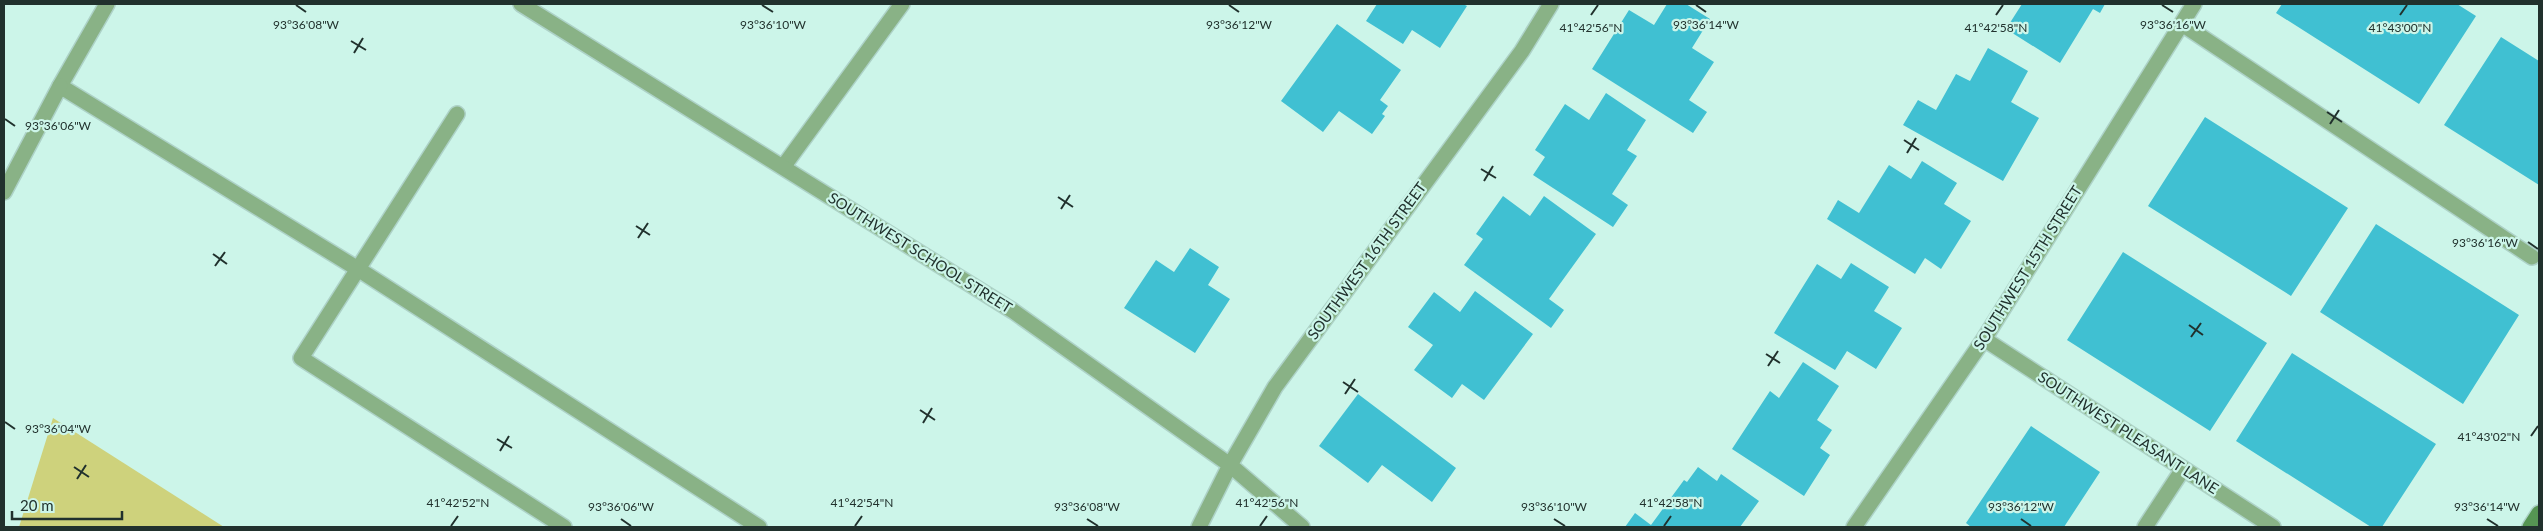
<svg xmlns="http://www.w3.org/2000/svg" width="2543" height="531" font-family="Lato,sans-serif">
<style>
.green{fill:#ced27c}
.building{fill:#40c0d2}
.lines{fill:none;stroke-linecap:round;stroke-linejoin:round}
.lane-casing{stroke:#add2c7;stroke-width:18}
.street-casing{stroke:#add2c7;stroke-width:18}
.secondary-casing{stroke:#add2c7;stroke-width:18}
.lane{stroke:#89b286;stroke-width:15}
.street{stroke:#89b286;stroke-width:15}
.secondary{stroke:#569553;stroke-width:15}
.ticks{fill:none;stroke:#21312d;stroke-width:2}
.labels{text-anchor:middle;stroke-width:4.5;stroke-linejoin:round;paint-order:stroke}
.street-label{font-size:15px;fill:#21312d;stroke:#ccf5e9}
.ticks-label{font-size:12px;text-anchor:middle;fill:#21312d;stroke:#ccf5e9;stroke-width:4.5;stroke-linejoin:round;paint-order:stroke}
</style>
<rect width="100%" height="100%" fill="#ccf5e9"/>
<path class="green" d="M53 418 224 527H19Z"/>
<path class="building" d="M1377 4H1463L1467 6 1440 48 1412 30 1403 44 1366 21Z
M1667 4H1686L1710 19 1692 48 1714 62 1689 100 1707 112 1693 133 1592 69 1629 10 1654 25Z
M2022 4H2105L2100 13 2093 9 2060 63 2006 29Z
M2282 4H2457L2476 16 2419 104 2276 13Z
M1337 24 1401 70 1380 100 1388 106 1382 114 1385 116 1372 134 1339 111 1323 132 1281 101Z
M2501 37 2539 61V185L2444 125Z
M1988 48 2028 71 2011 102 2039 118 2003 181 1903 125 1918 100 1936 110 1956 74 1970 81Z
M1606 93 1646 120 1627 150 1637 156 1612 194 1628 205 1613 227 1533 175 1545 157 1535 150 1565 104 1589 120Z
M2205 117 2348 208 2291 296 2148 206Z
M1922 161 1957 183 1944 204 1971 221 1941 269 1925 258 1915 274 1827 219 1838 200 1859 213 1889 165 1911 179Z
M1503 196 1530 216 1544 196 1596 234 1549 299 1564 310 1551 328 1464 265 1483 239 1476 234Z
M2376 224 2519 315 2463 404 2320 312Z
M1190 248 1219 267 1208 285 1230 299 1195 353 1124 308 1156 260 1174 272Z
M2123 252 2267 343 2210 431 2067 340Z
M1851 263 1889 287 1874 311 1902 328 1876 369 1847 351 1835 370 1774 333 1817 264 1841 279Z
M1475 291 1533 334 1484 400 1462 384 1452 398 1414 370 1433 345 1408 327 1434 292 1460 312Z
M2292 353 2436 444 2382 527H2371L2236 441Z
M1803 362 1839 386 1817 420 1832 430 1820 448 1830 455 1804 496 1732 449 1770 391 1779 398Z
M1358 394 1456 468 1432 502 1382 465 1368 483 1319 446Z
M2031 426 2100 472 2064 527H1971L1966 523Z
M1698 467 1717 481 1721 474 1759 501 1740 527H1625L1635 513 1651 525 1684 480 1687 482Z"/>
<g class="lines">
<defs>
<path id="lane" d="M107 4 60 86 358 269 759 527
M457 114 301 358 564 527
M783 167 902 4"/>
<path id="street" d="M521 4 1013 311 1230 465 1302 527
M2182 24 2532 257
M4 192 60 86
M1984 339 2273 527
M1199 527 1230 465 1275 387 1522 51 1551 4
M1854 527 1984 339 2194 4
M2145 527 2183 469"/>
<path id="secondary" d="M2530 527 2539 513"/>
</defs>
<use href="#lane" class="lane-casing"/>
<use href="#street" class="street-casing"/>
<use href="#secondary" class="secondary-casing"/>
<use href="#lane" class="lane"/>
<use href="#street" class="street"/>
<use href="#secondary" class="secondary"/>
</g>
<path class="ticks" d="M296 5 306 12M762 5 773 12M1229 5 1239 12M1696 5 1706 12M2162 5 2173 12M1591 15 1598 5M1996 15 2003 5M2400 15 2407 5M351 41 366 50M354 53 363 38M2327 112 2342 122M5 119 15 126M2330 124 2339 110M1904 140 1919 150M1907 153 1916 138M1481 169 1496 178M1484 181 1493 166M1058 197 1073 207M1061 209 1070 195M636 226 650 235M638 238 648 223M2528 242 2538 249M213 254 227 264M215 266 225 252M2189 325 2203 335M2191 337 2201 323M1766 354 1780 363M1768 366 1778 351M1343 382 1358 392M1345 394 1355 379M920 410 935 420M5 422 15 429M923 423 932 408M2531 436 2538 426M497 439 512 448M500 451 509 436M74 467 89 477M77 479 86 465M621 519 631 526M1087 519 1098 526M1554 519 1565 526M2021 519 2031 526M2487 519 2498 526M451 526 458 516M855 526 862 516M1260 526 1267 516M1664 526 1671 516"/>
<g class="labels">
<g class="street-label">
<text transform="translate(920 253) rotate(32)" y="5">SOUTHWEST SCHOOL STREET</text>
<text transform="translate(1367 261) rotate(-54)" y="5">SOUTHWEST 16TH STREET</text>
<text transform="translate(2028 268) rotate(-58)" y="5">SOUTHWEST 15TH STREET</text>
<text transform="translate(2128 433) rotate(33)" y="5">SOUTHWEST PLEASANT LANE</text>
</g>
</g>
<g class="ticks-label">
<text x="1706" y="29">93°36'14"W</text>
<text x="306" y="29">93°36'08"W</text>
<text x="773" y="29">93°36'10"W</text>
<text x="1239" y="29">93°36'12"W</text>
<text x="2173" y="29">93°36'16"W</text>
<text x="1591" y="32">41°42'56"N</text>
<text x="2400" y="32">41°43'00"N</text>
<text x="1996" y="32">41°42'58"N</text>
<text x="58" y="130">93°36'06"W</text>
<text x="2485" y="247">93°36'16"W</text>
<text x="58" y="433">93°36'04"W</text>
<text x="2489" y="441">41°43'02"N</text>
<text x="458" y="507">41°42'52"N</text>
<text x="862" y="507">41°42'54"N</text>
<text x="1267" y="507">41°42'56"N</text>
<text x="1671" y="507">41°42'58"N</text>
<text x="621" y="511">93°36'06"W</text>
<text x="1087" y="511">93°36'08"W</text>
<text x="1554" y="511">93°36'10"W</text>
<text x="2021" y="511">93°36'12"W</text>
<text x="2487" y="511">93°36'14"W</text>
</g>
<rect width="2543" height="531" fill="none" stroke="#21312d" stroke-width="10"/>
<path d="M12 511v8h110v-8" fill="none" stroke="#21312d" stroke-width="2.5"/>
<text x="20" y="511" font-size="15" fill="#21312d" stroke="#ccf5e9" stroke-width="4" paint-order="stroke">20 m</text>
</svg>
